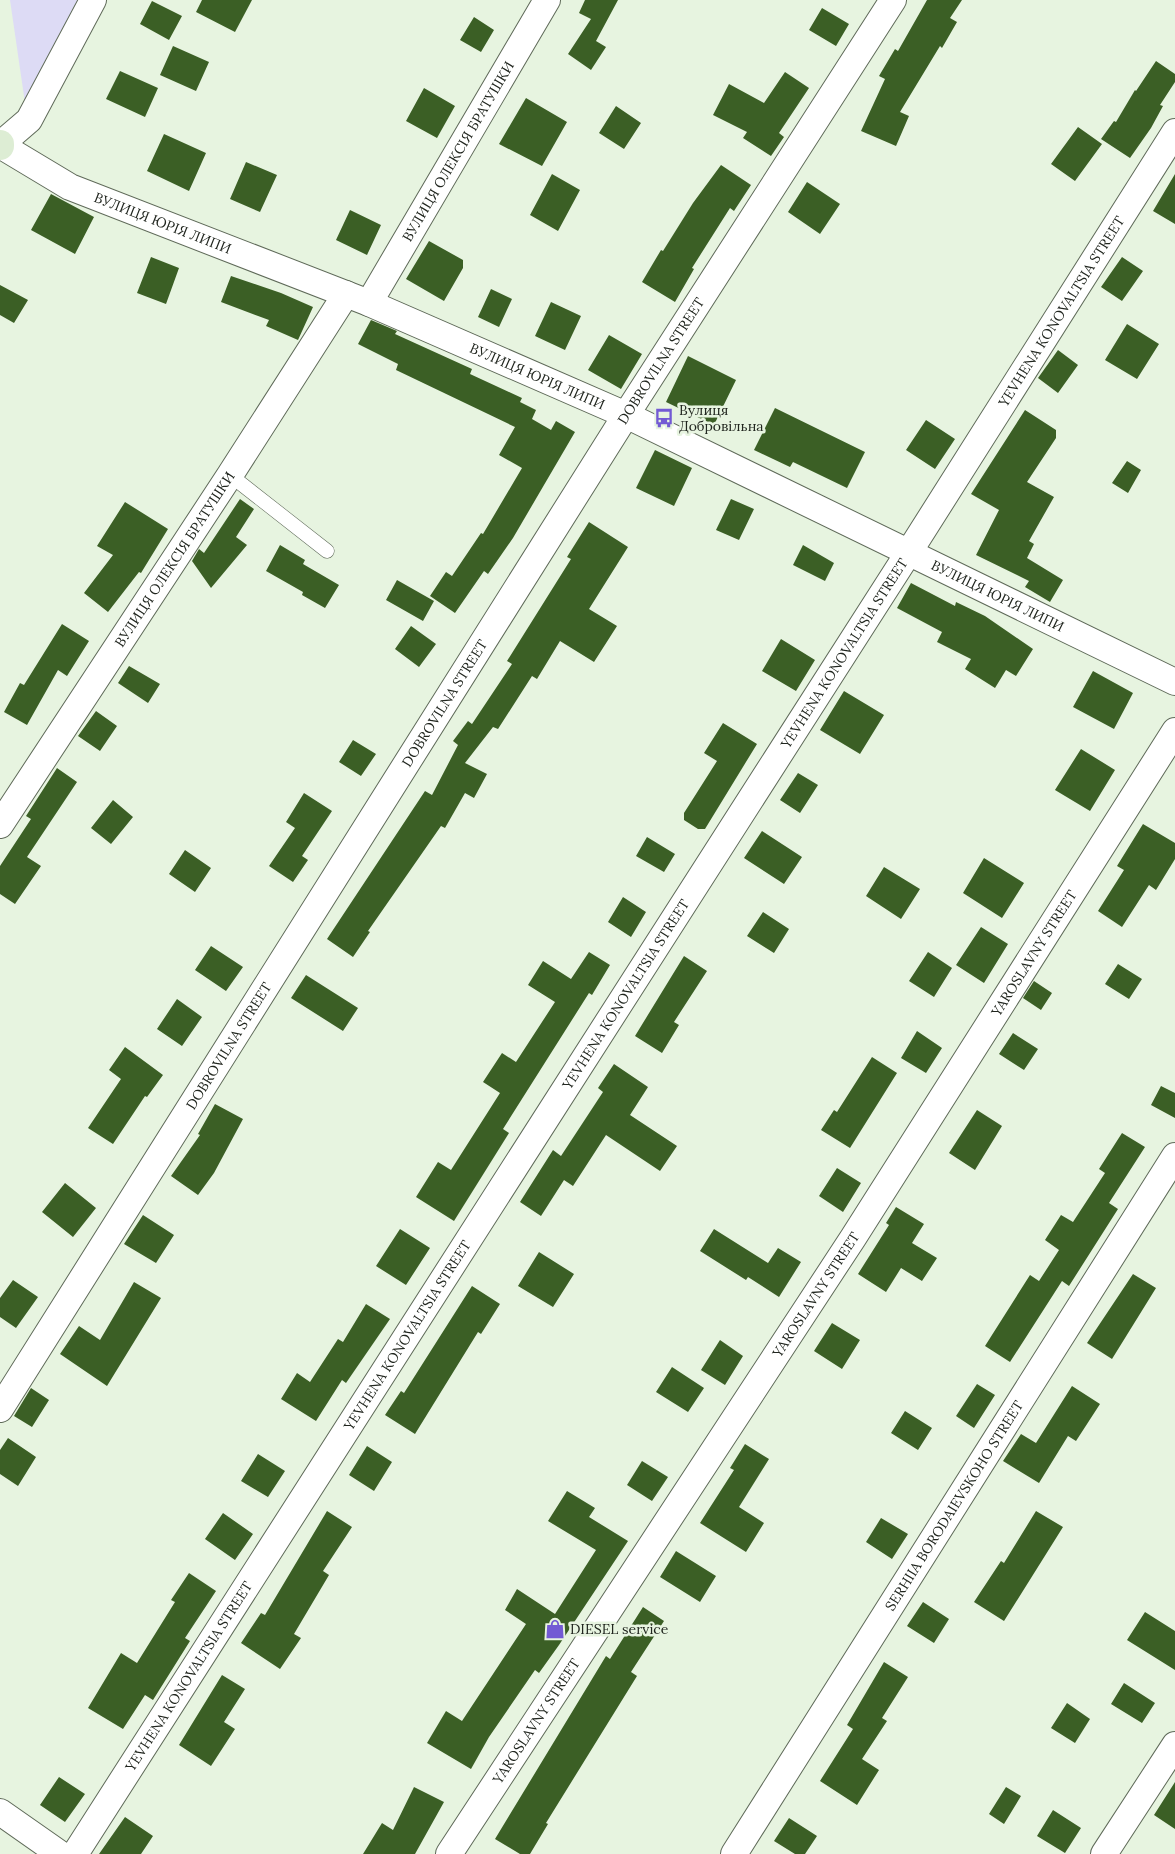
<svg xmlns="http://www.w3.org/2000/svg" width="1175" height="1854" font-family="Lora,serif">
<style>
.green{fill:#dddbf5}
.building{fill:#3b5f25}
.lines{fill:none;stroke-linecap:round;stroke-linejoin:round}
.lane-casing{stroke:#5f6a59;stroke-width:15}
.street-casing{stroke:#5f6a59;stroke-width:28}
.secondary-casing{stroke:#5f6a59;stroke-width:29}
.lane{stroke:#fff;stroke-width:14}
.street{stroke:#fff;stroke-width:26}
.secondary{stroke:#ddedd4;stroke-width:28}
.labels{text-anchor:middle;stroke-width:5;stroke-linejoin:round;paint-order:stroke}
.street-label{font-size:14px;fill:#21261f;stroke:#e7f4e0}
.poi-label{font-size:14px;fill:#21261f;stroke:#e7f4e0;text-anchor:start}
</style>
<rect width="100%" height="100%" fill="#e7f4e0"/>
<path class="green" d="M10 0H79L25 103Z"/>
<path class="building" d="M202 0H252L235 32 196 12Z
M585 0H618L596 41 606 47 591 70 568 54 591 19 579 13Z
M927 0H962L950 18 957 22 942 48 940 46 900 112 909 116 896 146 861 131 885 79 879 76 895 49 898 51Z
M152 1 182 16 169 40 140 24Z
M822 8 849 24 836 46 809 30Z
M474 17 494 30 481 52 460 40Z
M173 46 209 62 196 91 160 75Z
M1156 61 1175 74V82L1160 105 1163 106 1151 128 1130 158 1101 139 1114 121 1116 122 1135 90 1136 91Z
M120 71 158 88 145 117 106 99Z
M785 72 809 88 779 133 784 137 771 156 743 138 747 132 713 115 729 84 764 103Z
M424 88 455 106 437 138 406 121Z
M526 98 567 122 542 166 499 144Z
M616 106 641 123 624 149 599 133Z
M1078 127 1102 144 1075 181 1051 164Z
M164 134 206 153 189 191 147 171Z
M246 162 277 175 260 212 230 199Z
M721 165 751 185 734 211 730 208 692 268 694 269 675 302 642 282 661 250 663 251 693 203Z
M552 174 580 190 558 231 530 215Z
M1175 174V224L1153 211Z
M807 182 840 204 820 234 788 212Z
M51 194 94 217 75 254 31 230Z
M350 210 381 225 367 255 336 240Z
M429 241 463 260V268L444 301 406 279Z
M151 257 179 268 166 304 137 293Z
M1122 257 1143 271 1122 301 1101 287Z
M231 276 281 293 313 307 298 340 266 326 269 320 221 302Z
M0 285 28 300 14 323 0 315Z
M491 289 512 299 499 327 478 317Z
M551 302 581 316 565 350 535 336Z
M371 320 397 331 395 334 472 369 470 374 522 398 520 402 536 410 532 419 551 430 556 421 575 432 513 538 488 574 484 571 455 613 430 596 446 572 452 576 481 533 483 534 522 468 499 455 515 427 396 370 398 364 358 344Z
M1127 324 1159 344 1137 379 1105 360Z
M609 335 642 354 621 389 588 370Z
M1058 350 1078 365 1058 393 1038 378Z
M688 356 736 380 714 425 666 402Z
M775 408 865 452 847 488 793 462 790 467 754 450Z
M1025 410 1056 430V438L1027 482 1054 497 1029 541 1034 544 1027 558 1063 580 1050 602 1025 587 1029 581 976 555 999 510 971 494Z
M926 420 955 439 935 469 906 450Z
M655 450 692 468 674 506 636 488Z
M1127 461 1141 470 1128 493 1112 483Z
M240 499 254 509 236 537 247 545 211 588 192 561 199 549 204 553Z
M731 499 754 509 739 540 716 530Z
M125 502 168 529 141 573 139 572 108 612 84 593 113 555 97 546Z
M589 522 628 547 589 609 617 626 594 662 560 641 537 679 532 676 498 729 493 727 465 763 487 774 474 798 465 793 445 828 441 826 368 931 370 932 353 957 327 939 425 791 432 795 458 745 453 741 468 721 472 724 512 664 507 661 571 559 567 557Z
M280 545 305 560 303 564 339 585 325 608 302 595 303 592 266 571Z
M803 545 834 563 825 581 793 565Z
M397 580 434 601 423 621 386 600Z
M911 583 955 606 956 602 985 616 1033 649 1016 676 1006 670 995 688 965 669 971 659 937 642 942 632 897 608Z
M62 624 89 641 67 676 58 670 27 725 4 712 20 683 24 685Z
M411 626 436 644 419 667 395 649Z
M781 639 815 660 796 691 762 671Z
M129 666 160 684 148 703 118 683Z
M1093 671 1133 693 1114 729 1073 707Z
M844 691 884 715 860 754 820 730Z
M96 711 117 726 100 751 78 736Z
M723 723 757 744 705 829H698L684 820V813L717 761 704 753Z
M353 740 376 754 361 776 339 762Z
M1081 749 1115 770 1090 811 1055 790Z
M57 768 77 782 27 857 41 866 15 904 0 894V866L31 819 26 816Z
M798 773 818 785 800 813 780 800Z
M304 793 332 811 302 856 308 860 293 882 269 866 295 828 286 822Z
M113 800 133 817 111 844 91 828Z
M1143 824 1175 843V859L1156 890 1149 885 1122 927 1098 911 1124 870 1117 866Z
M762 831 802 857 784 884 744 858Z
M647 837 675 854 664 872 636 856Z
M185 850 211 868 195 892 169 874Z
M984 858 1024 883 1002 918 963 893Z
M884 867 920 889 901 919 866 896Z
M623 897 646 912 631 937 608 922Z
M763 912 789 929 774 953 747 936Z
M981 927 1008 944 984 983 956 965Z
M211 946 243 967 226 991 195 970Z
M589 952 610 965 592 995 589 993 503 1129 509 1133 454 1221 416 1197 438 1162 451 1170 500 1093 483 1082 502 1053 516 1062 555 1002 528 985 543 961 571 979Z
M928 952 952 968 934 997 909 981Z
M684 956 707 971 674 1022 679 1025 662 1053 635 1036Z
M1118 964 1142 979 1129 999 1105 984Z
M306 975 358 1008 343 1031 291 998Z
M1034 981 1052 993 1041 1010 1023 998Z
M177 999 202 1017 182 1046 157 1029Z
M917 1031 942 1048 926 1073 901 1058Z
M1013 1033 1038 1049 1024 1070 999 1054Z
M125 1047 163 1075 147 1097 145 1096 113 1144 88 1128 121 1079 109 1070Z
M872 1057 897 1073 850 1148 821 1130 834 1110 837 1112Z
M614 1064 648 1087 630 1115 677 1146 660 1171 606 1135 573 1186 564 1180 541 1216 520 1202 553 1150 561 1156 603 1092 598 1088Z
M1161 1086 1175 1093V1118L1151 1105Z
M215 1104 243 1119 214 1173 198 1195 171 1176 200 1135 198 1134Z
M977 1110 1002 1126 975 1170 949 1153Z
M1122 1133 1145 1147 1109 1203 1118 1209 1069 1286 1062 1281 1010 1362 985 1346 1030 1275 1039 1281 1059 1250 1045 1240 1061 1215 1073 1222 1105 1173 1099 1169Z
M837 1168 861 1183 843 1212 819 1196Z
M65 1183 96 1208 73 1237 42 1212Z
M896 1207 924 1224 912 1243 937 1258 922 1281 901 1268 886 1292 858 1274 889 1225 886 1223Z
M143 1215 174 1235 156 1263 124 1244Z
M400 1229 430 1248 406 1285 376 1266Z
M714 1229 768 1263 778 1248 801 1262 779 1297 748 1277 746 1280 700 1251Z
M539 1252 574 1274 553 1307 518 1286Z
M1133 1274 1156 1288 1112 1359 1087 1343Z
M13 1280 38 1297 16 1328 0 1317V1298Z
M134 1282 161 1298 107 1386 60 1354 79 1326 100 1340Z
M472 1286 500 1304 481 1334 478 1332 415 1434 385 1415 401 1391 404 1393Z
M366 1304 390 1319 346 1383 342 1380 316 1421 281 1399 297 1373 310 1382 338 1339 343 1342Z
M832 1323 860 1340 842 1369 814 1351Z
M720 1340 743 1356 725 1385 701 1370Z
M672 1367 704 1388 688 1412 656 1392Z
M977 1384 995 1395 974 1428 956 1416Z
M1072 1386 1100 1404 1076 1441 1068 1436 1039 1483 1003 1461 1021 1434 1036 1443Z
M31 1388 49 1400 32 1427 14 1416Z
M905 1411 932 1428 918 1450 891 1433Z
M8 1438 36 1457 18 1486 0 1474V1450Z
M745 1444 769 1459 739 1507 764 1523 746 1552 700 1523 734 1470 730 1468Z
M367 1446 392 1462 374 1491 349 1475Z
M258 1454 285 1471 268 1497 241 1481Z
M642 1461 668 1477 652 1501 627 1485Z
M567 1491 595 1508 589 1517 628 1541 559 1645 539 1673 535 1670 489 1737 471 1769 427 1743 446 1711 462 1721 526 1624 505 1610 517 1589 555 1614 596 1550 548 1521Z
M327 1511 352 1527 323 1571 329 1575 294 1634 301 1638 280 1669 241 1643 261 1613 265 1615Z
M1036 1511 1063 1527 1004 1621 974 1602 1001 1561 1004 1563Z
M223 1513 253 1534 235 1560 205 1539Z
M881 1518 908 1534 892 1559 866 1542Z
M676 1551 716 1576 700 1602 660 1577Z
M189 1573 216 1591 185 1638 190 1641 153 1700 145 1695 123 1729 88 1708 121 1653 137 1663 175 1602 171 1600Z
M923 1602 949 1619 934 1643 907 1626Z
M643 1607 664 1621 631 1672 637 1676 546 1823 548 1824 530 1854H520L495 1839 606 1656 610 1659Z
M1145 1612 1175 1631V1670L1127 1640Z
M884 1662 908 1677 882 1718 887 1721 862 1759 879 1770 857 1805 820 1781 853 1729 847 1725Z
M222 1675 245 1689 224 1722 235 1729 211 1766 179 1745Z
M1124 1683 1155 1703 1142 1723 1111 1704Z
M1067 1703 1090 1719 1075 1743 1051 1728Z
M59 1777 85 1794 65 1822 40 1805Z
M1175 1782V1829L1154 1815Z
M414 1787 444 1802 415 1854H363L382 1823 393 1830Z
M1006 1787 1021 1796 1004 1824 989 1814Z
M1053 1810 1081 1828 1065 1853 1037 1836Z
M125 1817 153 1836 141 1854H99Z
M789 1818 817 1836 805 1854H795L774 1841Z"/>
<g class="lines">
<defs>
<path id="lane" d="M230 475 327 551"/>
<g id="street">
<path id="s1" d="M0 145 70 187 369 303 626 415 1175 682"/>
<path d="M0 145 29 120 93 0"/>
<path id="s2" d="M369 303 547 0"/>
<path id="s3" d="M0 825 230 475 346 294"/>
<path id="s4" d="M0 1409 626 415 893 0"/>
<path d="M0 1812 60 1854"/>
<path id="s5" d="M75 1854 909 552 1175 132"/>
<path id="s6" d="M449 1854 853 1238 1175 731"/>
<path id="s7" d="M734 1854 1175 1156"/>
<path d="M1104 1854 1175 1745"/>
</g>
<path id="secondary" d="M0 144V146"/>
</defs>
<use href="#lane" class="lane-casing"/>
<use href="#street" class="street-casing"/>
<use href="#secondary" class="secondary-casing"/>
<use href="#lane" class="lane"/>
<use href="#street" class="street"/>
<use href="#secondary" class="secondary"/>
</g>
<defs>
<symbol id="bus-bare" viewBox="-9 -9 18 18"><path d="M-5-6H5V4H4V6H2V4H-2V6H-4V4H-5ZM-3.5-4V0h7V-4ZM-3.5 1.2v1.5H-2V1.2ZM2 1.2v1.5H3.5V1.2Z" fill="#735ad4" stroke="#e7f4e0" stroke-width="2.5" paint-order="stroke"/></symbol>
<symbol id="shop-bare" viewBox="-9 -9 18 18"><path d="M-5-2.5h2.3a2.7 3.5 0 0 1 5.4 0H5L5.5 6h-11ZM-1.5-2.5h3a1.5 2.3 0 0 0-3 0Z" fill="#735ad4" stroke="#e7f4e0" stroke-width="2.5" paint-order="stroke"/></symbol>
</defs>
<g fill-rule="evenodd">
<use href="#bus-bare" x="650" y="404" width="28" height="28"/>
<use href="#shop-bare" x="541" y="1615" width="28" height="28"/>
</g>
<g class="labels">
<g class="street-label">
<text dy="5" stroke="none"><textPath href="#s2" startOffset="176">ВУЛИЦЯ ОЛЕКСІЯ БРАТУШКИ</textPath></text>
<text dy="5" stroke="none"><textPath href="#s1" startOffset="181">ВУЛИЦЯ ЮРІЯ ЛИПИ</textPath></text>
<text dy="5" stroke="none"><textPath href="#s5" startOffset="1831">YEVHENA KONOVALTSIA STREET</textPath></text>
<text dy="5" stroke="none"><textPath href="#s4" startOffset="1239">DOBROVILNA STREET</textPath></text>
<text dy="5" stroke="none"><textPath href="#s1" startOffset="586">ВУЛИЦЯ ЮРІЯ ЛИПИ</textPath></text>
<text dy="5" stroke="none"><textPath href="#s3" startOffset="318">ВУЛИЦЯ ОЛЕКСІЯ БРАТУШКИ</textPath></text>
<text dy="5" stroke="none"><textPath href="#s1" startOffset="1096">ВУЛИЦЯ ЮРІЯ ЛИПИ</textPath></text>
<text dy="5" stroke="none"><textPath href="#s5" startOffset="1426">YEVHENA KONOVALTSIA STREET</textPath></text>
<text dy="5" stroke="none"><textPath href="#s4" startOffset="834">DOBROVILNA STREET</textPath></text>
<text dy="5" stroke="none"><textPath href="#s6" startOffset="1074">YAROSLAVNY STREET</textPath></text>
<text dy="5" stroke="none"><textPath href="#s5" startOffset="1021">YEVHENA KONOVALTSIA STREET</textPath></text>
<text dy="5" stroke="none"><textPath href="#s4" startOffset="429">DOBROVILNA STREET</textPath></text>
<text dy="5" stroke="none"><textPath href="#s6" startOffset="669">YAROSLAVNY STREET</textPath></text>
<text dy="5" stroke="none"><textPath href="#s5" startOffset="616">YEVHENA KONOVALTSIA STREET</textPath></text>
<text dy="5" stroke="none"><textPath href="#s7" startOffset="412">SERHIIA BORODAIEVSKOHO STREET</textPath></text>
<text dy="5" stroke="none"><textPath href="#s5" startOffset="211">YEVHENA KONOVALTSIA STREET</textPath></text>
<text dy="5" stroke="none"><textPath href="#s6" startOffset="159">YAROSLAVNY STREET</textPath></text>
</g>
<g class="poi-label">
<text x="679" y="415">Вулиця<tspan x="679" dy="16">Добровільна</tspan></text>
<text x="570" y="1634">DIESEL service</text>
</g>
</g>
</svg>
